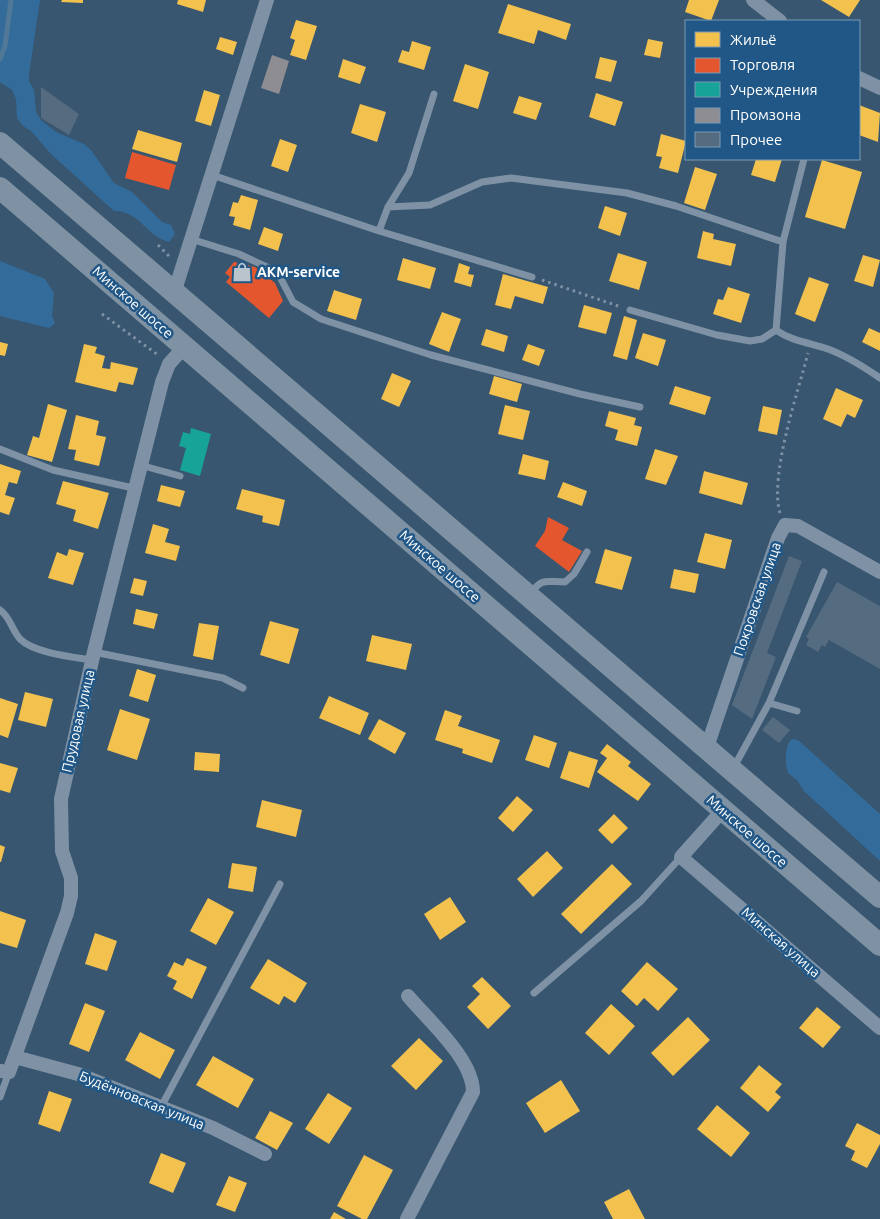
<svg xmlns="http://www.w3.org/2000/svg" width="880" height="1219" font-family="Ubuntu,sans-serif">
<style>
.green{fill:#336c9b}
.homes{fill:#f2c14e}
.shops{fill:#e4572e}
.public{fill:#17a398}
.industry{fill:#8d8d92}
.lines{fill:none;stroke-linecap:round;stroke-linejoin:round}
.stream{stroke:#527898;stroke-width:5}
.building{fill:#546b80}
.path{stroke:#7f92a5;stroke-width:3;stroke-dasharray:2.5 4;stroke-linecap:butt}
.service{stroke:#7f92a5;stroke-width:7}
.minor{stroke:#7f92a5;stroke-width:14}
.trunk{stroke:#7e92a3;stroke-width:22}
.labels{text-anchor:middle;stroke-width:5;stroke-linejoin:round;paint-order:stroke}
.poi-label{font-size:14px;font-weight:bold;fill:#fff;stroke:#215786;text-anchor:start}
.street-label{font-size:14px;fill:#fff;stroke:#215786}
</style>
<rect width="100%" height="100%" fill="#38566f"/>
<path class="green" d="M0 0H40L29 75V81L34 90 36 112 41 120 56 132 84 144 91 150 114 183 132 192 162 222 171 225 175 234 169 242C147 237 139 210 114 211L51 154 31 131 23 126 17 118 16 99 12 90 0 82Z
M0 261 45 279 54 293 52 316 55 323 49 328 0 316Z
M792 739 798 740 880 814V861L804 791 797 780 788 773C785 763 784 746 792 739Z"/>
<path class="homes" d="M62 0H83V3L61 2Z
M178 0H206L203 12 177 4Z
M689 0H719L711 21 685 12Z
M821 0H860L849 17Z
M508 4 571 24 566 40 538 30 534 44 498 33Z
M296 20 317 26 306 60 290 55 295 40 290 38Z
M220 37 237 42 233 55 216 49Z
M648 39 663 42 660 58 644 55Z
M412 41 431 47 424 70 398 62 402 50 409 52Z
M600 57 617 61 611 82 595 78Z
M343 59 366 67 360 84 338 77Z
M465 64 489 72 478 109 453 101Z
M204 90 220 95 211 126 195 121Z
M596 93 623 102 615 126 589 117Z
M519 96 542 103 536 120 513 113Z
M360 104 386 112 377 142 351 133Z
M859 105 880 113 878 142 859 135Z
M138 130 182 143 177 162 132 149Z
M661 134 686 141 678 173 659 168 662 157 656 156Z
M280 139 297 145 288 172 271 166Z
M756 159H782L775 182 751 175Z
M822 160 862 172 845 229 805 217Z
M695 167 717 174 705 210 684 203Z
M241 195 258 200 250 230 233 225 235 217 229 216 233 202 238 203Z
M605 206 627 213 620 236 598 228Z
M264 227 283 234 278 251 258 244Z
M703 231 714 234 713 239 736 244 731 266 697 258Z
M618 253 647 262 639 290 609 281Z
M863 255 880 260 873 287 854 281Z
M403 258 436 268 430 289 397 280Z
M459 263 470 267 468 274 474 275 471 287 454 282Z
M503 274 548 287 543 304 515 296 511 309 495 305Z
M809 277 829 284 815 322 795 314Z
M728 287 750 294 741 323 713 314 718 299 723 300Z
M334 290 362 299 356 320 327 311Z
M584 305 612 313 606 334 578 327Z
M442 312 461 319 449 352 429 344Z
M624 316 637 320 627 360 613 356Z
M869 328 880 333V351L862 342Z
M486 329 508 336 504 352 481 345Z
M643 333 666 340 658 366 635 358Z
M0 342 8 344 5 356 0 355Z
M84 344 97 347 95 353 105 356 102 368 110 369 111 362 138 368 133 385 119 382 116 392 75 382Z
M528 344 545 350 539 366 522 360Z
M392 373 411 381 399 407 381 399Z
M494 376 522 384 517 402 489 394Z
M675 386 711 397 705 415 669 404Z
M836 388 863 400 855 418 847 414 841 427 823 419Z
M48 404 67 410 52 462 27 455 33 436 39 438Z
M505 405 530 411 523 440 498 434Z
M763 406 782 410 777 435 758 431Z
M609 411 636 418 634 425 642 427 637 446 615 440 618 430 605 426Z
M76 415 99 421 96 435 106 437 99 466 74 460 76 450 68 449Z
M655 449 678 456 666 485 645 479Z
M523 454 549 461 545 480 518 474Z
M0 464 21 471 17 484 9 482 5 495 15 498 9 515 0 512Z
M704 471 748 483 742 505 699 493Z
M63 481 109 493 98 529 73 521 76 510 56 504Z
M563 482 587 491 582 506 557 497Z
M161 485 185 491 180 507 157 501Z
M242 489 285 500 279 526 262 522 263 516 236 509Z
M153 524 169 529 165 542 180 546 176 561 145 553Z
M705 533 732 540 725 569 697 562Z
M69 549 84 553 73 585 48 578 57 552 67 556Z
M605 549 632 557 622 590 595 583Z
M674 569 699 574 695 593 670 588Z
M134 578 147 581 143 596 130 593Z
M136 609 158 614 154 629 133 624Z
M270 621 299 629 289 664 260 655Z
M199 623 219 626 213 660 193 656Z
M372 635 412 644 406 670 366 661Z
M137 669 156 675 148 702 129 696Z
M25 692 53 699 46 727 18 720Z
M329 696 369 713 360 735 319 718Z
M0 698 18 704 8 738 0 735Z
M120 709 150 719 137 760 107 750Z
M445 710 462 716 458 726 500 740 492 763 462 753 463 749 435 740Z
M379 719 406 733 395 754 368 739Z
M534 735 557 743 549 768 525 760Z
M607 744 631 762 628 766 651 784 638 801 597 772 607 758 600 753Z
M569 751 598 760 589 788 560 778Z
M195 752 220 754 219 772 194 770Z
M0 763 18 768 10 793 0 790Z
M517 796 533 810 513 832 498 818Z
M262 800 302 810 296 837 256 827Z
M614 814 628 828 612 844 598 830Z
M0 845 5 847 1 862H0Z
M547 851 563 868 533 897 517 879Z
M232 863 257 867 253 892 228 888Z
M612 864 632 884 581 934 561 914Z
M450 897 466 922 440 940 424 914Z
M208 898 234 912 216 945 190 931Z
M0 911 26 920 17 948 0 943Z
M95 933 117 941 107 971 85 964Z
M187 958 207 967 192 999 173 989 177 981 167 976 174 962 183 966Z
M268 959 307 983 295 1003 284 996 279 1005 250 988Z
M647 962 678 989 658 1011 644 998 637 1006 621 991Z
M482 977 511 1006 488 1029 467 1007 480 994 472 986Z
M85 1003 105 1011 89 1052 69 1044Z
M611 1004 635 1026 609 1055 585 1033Z
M817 1007 841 1027 823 1048 799 1028Z
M688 1017 710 1040 673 1076 651 1053Z
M140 1032 175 1050 160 1079 125 1060Z
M419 1038 443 1061 416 1090 391 1066Z
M213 1056 254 1079 238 1108 196 1085Z
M759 1065 782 1084 775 1092 781 1097 768 1112 740 1088Z
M561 1080 580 1111 545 1133 526 1103Z
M49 1091 72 1099 60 1132 38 1124Z
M328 1093 352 1108 329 1144 305 1129Z
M717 1105 750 1133 731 1157 697 1129Z
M270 1111 293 1123 277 1150 255 1138Z
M857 1123 880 1135V1144L867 1168 851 1160 855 1151 845 1146Z
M161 1153 186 1163 173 1193 149 1183Z
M364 1155 393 1170 367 1219H362L337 1206Z
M229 1176 247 1183 235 1212 216 1205Z
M629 1189 645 1219H613L604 1202Z
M334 1212 346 1219H330Z"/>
<path class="shops" d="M132 152 176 165 169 190 125 178Z
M234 262 255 267 275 283 283 301 269 318 226 282 230 277 225 273Z
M548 517 569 528 562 540 582 551 569 572 535 546 545 531Z"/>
<path class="public" d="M191 428 211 434 200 476 180 470 186 448 179 446 183 432 190 434Z"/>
<path class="industry" d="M272 55 289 61 279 94 261 88Z"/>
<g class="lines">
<path class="stream" d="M0 59 5 46 11 0"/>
</g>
<path class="building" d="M41 87 79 114 69 135 41 118Z
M789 556 802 561 767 653 776 657 752 719 732 705Z
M837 582 880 606V669L829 640 825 647 822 645 818 652 806 645 809 639 806 637Z
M773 717 790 730 779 743 762 730Z"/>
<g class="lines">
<path class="path" d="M158 245 170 257
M542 280 621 307
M102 314 158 355
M780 513C769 476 798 392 808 353"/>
<path class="service" d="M212 175 379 231 532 277
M388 207 430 205 482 182 511 178 627 193 676 206 783 242
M379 231 388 207 409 173 434 94
M191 239 239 254 269 268 279 275 293 302 321 319 431 355 580 394 640 407
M630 310 717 335 750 341 762 339 776 330
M776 330 783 242 804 159
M776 330C791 341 811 343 828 349 847 356 864 367 880 378
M0 449 53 470 133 488
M140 465 180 476
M530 594C543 577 545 582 565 582L574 574 587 552
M0 610C11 618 11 629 20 639 34 653 72 657 92 660
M94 652 223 678 243 688
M769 703 797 711
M734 767 769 703 824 572
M534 993 641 901 681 857
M0 1097 9 1072
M161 1107 280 884"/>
<path class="minor" d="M753 0 780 21
M859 78 880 88
M175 290 267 0
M707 747 778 538 785 525 798 526 880 572
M723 810 681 857 880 1028
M15 1057 78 1074 213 1128 265 1154
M0 1071 9 1072 67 913 71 896V878L62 851 61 799 94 652 162 382 169 364 185 346
M407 1219 473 1092C473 1059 429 1021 408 996"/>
<path class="trunk" d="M0 143 880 897
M0 188 880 945"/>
</g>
<defs>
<symbol id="shop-bare" viewBox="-9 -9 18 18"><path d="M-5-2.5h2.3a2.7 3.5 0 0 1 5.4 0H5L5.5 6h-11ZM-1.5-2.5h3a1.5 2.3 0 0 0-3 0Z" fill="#b9c4cd" stroke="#215786" stroke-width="2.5" paint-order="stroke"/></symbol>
</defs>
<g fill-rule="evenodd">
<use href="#shop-bare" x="228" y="258" width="28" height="28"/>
</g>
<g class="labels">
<g class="poi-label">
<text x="257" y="277">AKM-service</text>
</g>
<g class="street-label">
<text transform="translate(133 302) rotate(41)" y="5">Минское шоссе</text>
<text transform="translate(440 566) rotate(41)" y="5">Минское шоссе</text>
<text transform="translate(757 599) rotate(-71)" y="5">Покровская улица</text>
<text transform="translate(78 721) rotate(-77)" y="5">Прудовая улица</text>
<text transform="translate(747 831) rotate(41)" y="5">Минское шоссе</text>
<text transform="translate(781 942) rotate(41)" y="5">Минская улица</text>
<text transform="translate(142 1100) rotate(22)" y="5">Будённовская улица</text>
</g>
</g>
<rect x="685" y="20" width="175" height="140" fill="#215786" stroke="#7a9ab6"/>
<rect x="695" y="32" width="25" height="15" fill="#f2c14e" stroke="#7a9ab6"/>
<text x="730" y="45" font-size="15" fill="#ffffff">Жильё</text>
<rect x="695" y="58" width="25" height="15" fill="#e4572e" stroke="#7a9ab6"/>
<text x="730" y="70" font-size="15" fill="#ffffff">Торговля</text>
<rect x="695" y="82" width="25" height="15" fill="#17a398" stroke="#7a9ab6"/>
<text x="730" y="95" font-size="15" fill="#ffffff">Учреждения</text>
<rect x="695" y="108" width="25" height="15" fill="#8d8d92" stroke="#7a9ab6"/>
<text x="730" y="120" font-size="15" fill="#ffffff">Промзона</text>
<rect x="695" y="132" width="25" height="15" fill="#546b80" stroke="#7a9ab6"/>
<text x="730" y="145" font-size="15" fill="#ffffff">Прочее</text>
</svg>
